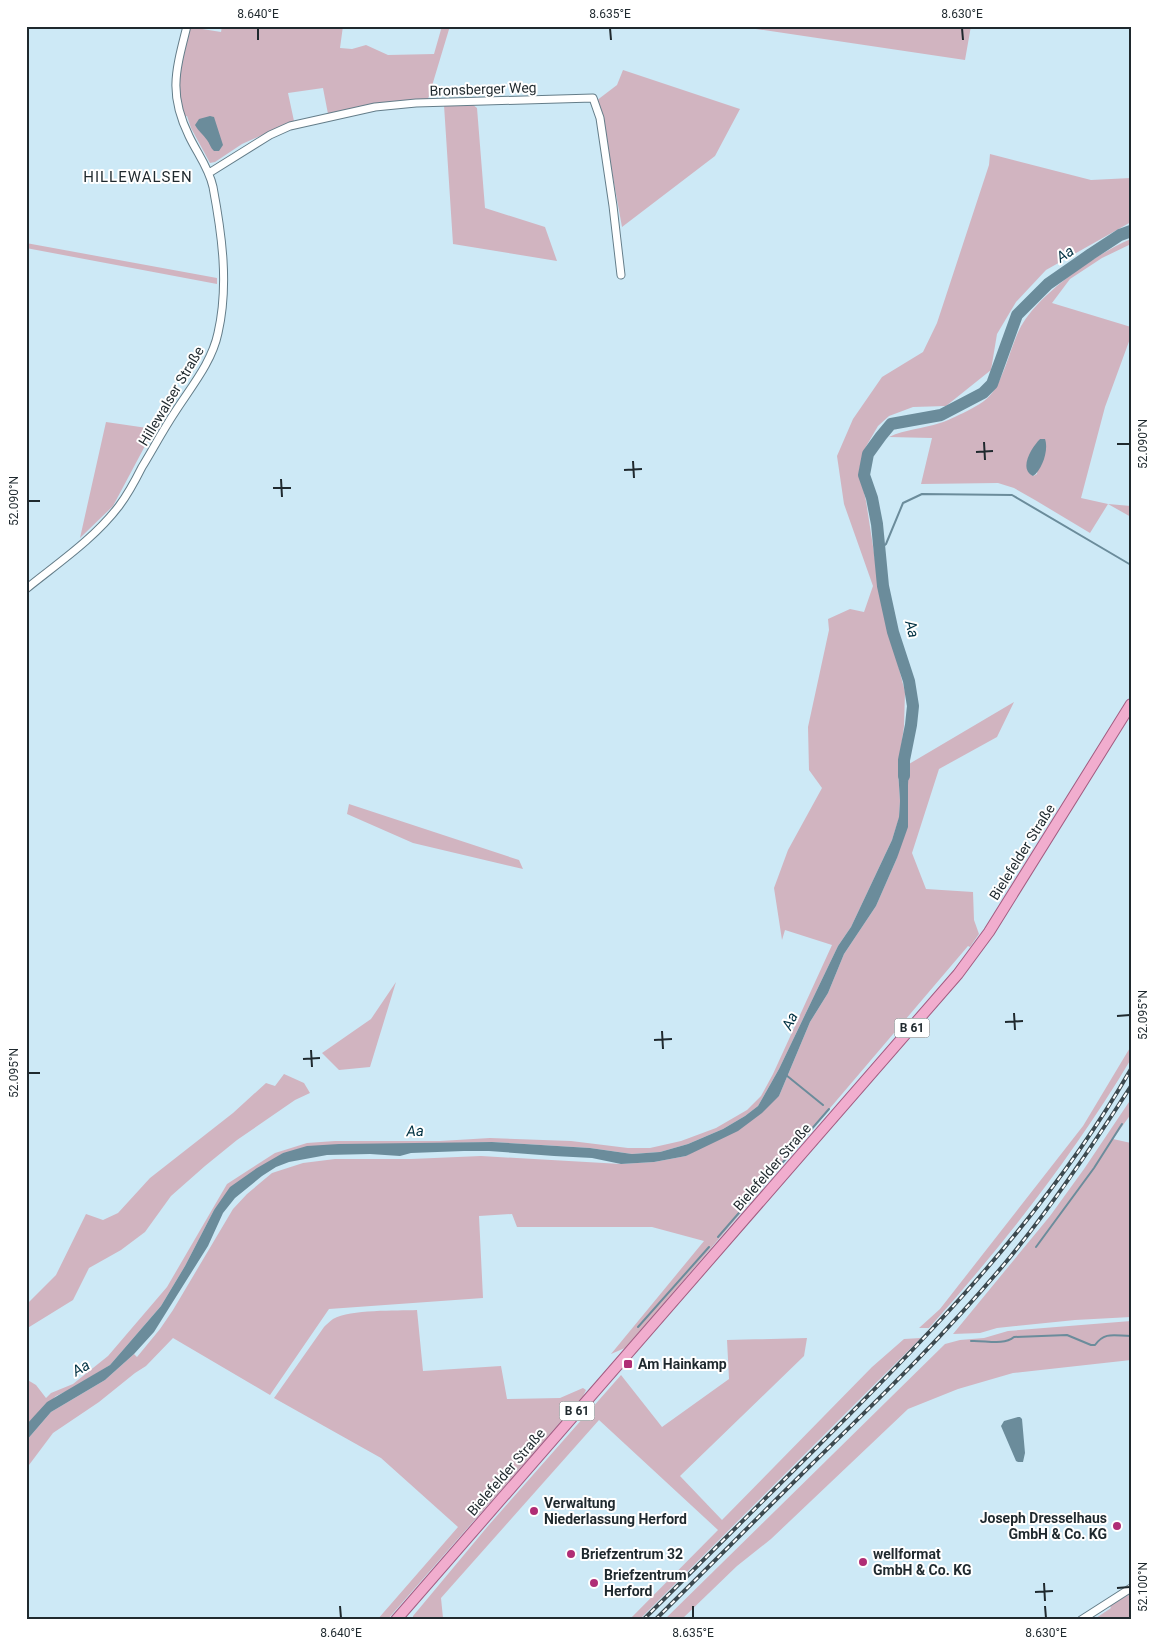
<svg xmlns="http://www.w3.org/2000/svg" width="1157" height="1646" font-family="Roboto,sans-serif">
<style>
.green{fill:#d1b4c0;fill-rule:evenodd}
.water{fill:#6b8c9b}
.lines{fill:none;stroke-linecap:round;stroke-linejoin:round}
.stream{stroke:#6b8c9b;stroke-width:2}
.river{stroke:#6b8c9b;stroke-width:12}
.street-casing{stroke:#647d89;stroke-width:9}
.primary-casing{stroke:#a25c81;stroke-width:12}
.street{stroke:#fff;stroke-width:7}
.primary{stroke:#f1adce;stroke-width:10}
.rail-casing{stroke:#3c494f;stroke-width:4}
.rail{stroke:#fff;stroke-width:2;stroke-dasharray:5.5;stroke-linecap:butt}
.ticks{fill:none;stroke:#1f292e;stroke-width:2}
.poi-dot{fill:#b02d75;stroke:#fff;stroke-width:2}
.labels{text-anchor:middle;stroke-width:4;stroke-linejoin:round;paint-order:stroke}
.shield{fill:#fff;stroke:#62696d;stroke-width:1}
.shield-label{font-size:12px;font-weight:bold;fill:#1f292e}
.street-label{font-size:14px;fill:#1f292e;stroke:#fff}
.poi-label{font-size:14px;font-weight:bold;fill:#1f292e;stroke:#fff;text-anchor:start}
.neighbourhood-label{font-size:15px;letter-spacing:1px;fill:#1f292e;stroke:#fff}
.water-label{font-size:15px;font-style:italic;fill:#003142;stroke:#fff}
.neatline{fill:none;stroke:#1f292e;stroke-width:2}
.ticks-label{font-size:12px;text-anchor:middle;fill:#1f292e}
</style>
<rect width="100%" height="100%" fill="#cde9f6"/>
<path class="green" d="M222 26H343L340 48 352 49 366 45 388 55 434 54 442 26H450L428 99C394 100 361 106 328 114L323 88 288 93 294 121 242 144 215 162 210 163 191 128 187 116 184 117 178 93 179 78 190 27 221 32Z
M736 26H971L965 60Z
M623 70 740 109 715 156 622 227 602 117 596 101 617 85Z
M472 104 477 108 485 208 545 227 557 261 453 244 444 105Z
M990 154 1091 180 1131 178V222L1046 270 1016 302 997 334 991 370 946 406 913 407 889 416 878 426 864 450 859 471 866 501 881 598 905 692 904 726 898 770 900 801 899 818 892 840 851 927 838 946 779 1069 758 1106 745 1116 723 1129 688 1144 660 1152 632 1154 590 1148 492 1142 416 1144 283 1153 214 1210 185 1266 161 1306 110 1365 73 1388 56 1396 26 1425V1379L36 1385 46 1398 51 1393 73 1384 108 1356 167 1287 227 1184 275 1153 307 1143 335 1141H440L490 1138 571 1141 628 1148H650L681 1141 716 1128 747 1110 761 1096 773 1074 832 945 785 930 782 940 774 888 788 850 822 788 809 770 808 727 829 630 828 619 850 609 864 612 873 586 844 504 837 456 853 419 882 377 923 352 937 323 989 165Z
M1131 239V244L1102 258 1070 279 1052 303 1131 327V336L1105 407 1081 498 1108 504 1131 506V517L1108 504 1090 533 1035 500 1014 488 998 483 921 484 932 438 889 437C906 429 922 429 940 423 948 421 978 406 984 401 1004 387 1010 343 1023 323 1043 291 1097 253 1131 239ZM1040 439 1037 474 1033 476 1030 454Z
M26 243 217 278V284L26 248Z
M106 422 154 429 113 506 80 538Z
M1014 702 997 737 939 769 912 853 926 889 973 892 974 920 979 934 970 947 968 946 660 1308 625 1348 611 1354 704 1241 652 1227H517L512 1214 479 1216 483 1298 329 1309 270 1395 173 1338 146 1366 135 1373 99 1402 53 1433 26 1469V1441L51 1412 105 1380 134 1354 137 1357 160 1329 173 1310 233 1209 247 1194 272 1173 303 1163 335 1159H411L481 1156 621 1164 654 1162 686 1156 779 1096 810 1022 828 993 844 954 876 906 897 858 909 764Z
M349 804 519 860 523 869 413 843 347 814Z
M396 982 370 1067 339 1070 322 1053 371 1019Z
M1131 1046V1059C1073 1156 1004 1244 929 1328H919L940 1309 1083 1126Z
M284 1074 304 1083 310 1093 295 1100 237 1140 205 1166 171 1196 145 1232 121 1250 89 1268 73 1300 26 1329V1305L56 1275 86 1214 103 1220 118 1213 150 1178 233 1113 266 1083 275 1086Z
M1131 1099V1114L1113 1139 1131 1143V1317L1075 1320 997 1328 980 1333 953 1334 1050 1216 1084 1169Z
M417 1310 423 1371 501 1366 507 1399 560 1398 583 1388 586 1390 583 1396 387 1620H377L458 1527 381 1458 274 1398 324 1327C327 1324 330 1321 333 1319 351 1309 396 1311 417 1310Z
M1131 1321V1360L1013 1373 958 1389 908 1409 771 1539 737 1566 681 1620H664L945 1344 960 1340 984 1338 1008 1331Z
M807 1338 804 1356 680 1476 722 1520 872 1367 904 1339 921 1338 639 1620H629L718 1530 599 1420 441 1598 443 1618 442 1620H413V1616L488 1526 621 1375 662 1427 729 1379 727 1340Z
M1131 1593V1620H1093L1111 1608 1110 1606Z"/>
<path class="water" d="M210 116 214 117 223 145 219 151H214C210 147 210 144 207 140 203 134 198 131 195 125L199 119Z
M1040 439H1045C1049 450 1042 470 1033 476 1018 469 1032 447 1040 439Z
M904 760 909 764 908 785V827L897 858 876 906 844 954 828 993 810 1022 779 1096 762 1113 738 1131 686 1156 654 1162 621 1164 592 1158 554 1156 489 1151H464L411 1153 400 1156 370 1154 327 1155 289 1162 276 1167 262 1176 235 1198 223 1213 208 1246 169 1308 154 1332 134 1354 105 1380 51 1412 26 1441V1425L47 1402 110 1365 161 1306 185 1266 214 1210 230 1187 257 1168 283 1153 307 1146 339 1144 492 1142 590 1148 632 1154 660 1152 688 1144 723 1129 745 1116 758 1106 779 1069 838 946 851 927 892 840 899 817 900 801 898 770Z
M1018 1417H1020L1022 1419 1025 1453 1023 1462H1018L1016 1461 1001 1426 1004 1421Z"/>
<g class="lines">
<path class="stream" d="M880 549 886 544 903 503 922 494 1012 495 1131 565
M786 1075 823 1105
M718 1237 829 1109
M1036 1247 1094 1168 1122 1124
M638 1327 709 1247
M971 1341C985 1340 1003 1346 1014 1337L1067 1335 1091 1345H1095C1105 1331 1115 1336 1131 1336"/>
<path class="river" d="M904 776V760L911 725 913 706 909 681 893 632 883 586 877 524 872 498 864 475 868 454 881 436 891 424 941 415 983 393 992 384 1017 315 1048 284 1091 254 1120 235 1131 231"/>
<defs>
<path id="street" d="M209 173 270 135 290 126 375 107 416 103 593 98 600 118 613 206 621 275
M26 589C58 563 94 539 119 506 128 494 135 481 142 467 153 449 163 430 175 412 191 387 212 362 218 333 229 285 222 235 213 187 209 168 197 153 189 136 168 93 176 70 187 26
M1081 1620 1131 1588"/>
<path id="primary" d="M396 1620 958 974 989 932 1131 704"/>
</defs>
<use href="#street" class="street-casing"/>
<use href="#primary" class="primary-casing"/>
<use href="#street" class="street"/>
<use href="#primary" class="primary"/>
<defs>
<path id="rail" d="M643 1620C700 1563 758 1506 815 1449 932 1333 1048 1213 1131 1069
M655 1620C708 1568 760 1515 813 1463 882 1396 950 1330 1011 1256 1055 1202 1093 1145 1131 1086"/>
</defs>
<use href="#rail" class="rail-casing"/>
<use href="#rail" class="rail"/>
</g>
<path class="ticks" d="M258 28V40M610 28 611 40M962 28 963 40M984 442 985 460M1117 444H1130M976 452 993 451M633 461 634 478M624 470 642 469M281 479 282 497M273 488H291M28 501H40M1014 1013 1015 1030M1117 1016 1130 1015M1005 1022 1023 1021M662 1031 663 1049M654 1040 672 1039M311 1050 312 1067M303 1059 320 1058M28 1073H40M1044 1583 1045 1601M1117 1588 1130 1587M1035 1592 1053 1591M340 1606 341 1618M693 1606V1618M1045 1606 1046 1618"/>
<g class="poi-dot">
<rect x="623" y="1359" width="10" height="10" rx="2.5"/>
<circle cx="534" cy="1511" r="5"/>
<circle cx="1117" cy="1526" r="5"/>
<circle cx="571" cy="1554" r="5"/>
<circle cx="863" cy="1562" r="5"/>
<circle cx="594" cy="1583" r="5"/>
</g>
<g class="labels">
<g class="shield">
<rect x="894.5" y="1018.5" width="35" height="19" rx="4"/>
<rect x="559.5" y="1401.5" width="35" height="19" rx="4"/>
</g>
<g class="shield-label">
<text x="912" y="1032">B 61</text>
<text x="577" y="1415">B 61</text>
</g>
<g class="street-label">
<text transform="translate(483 89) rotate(-2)" y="5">Bronsberger Weg</text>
<text transform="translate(171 396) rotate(-59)" y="5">Hillewalser Straße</text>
<text transform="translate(1022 852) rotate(-58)" y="5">Bielefelder Straße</text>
<text transform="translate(772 1167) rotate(-49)" y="5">Bielefelder Straße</text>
<text transform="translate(506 1472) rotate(-49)" y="5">Bielefelder Straße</text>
</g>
<g class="poi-label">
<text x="638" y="1369">Am Hainkamp</text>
<text x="544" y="1508">Verwaltung<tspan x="544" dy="16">Niederlassung Herford</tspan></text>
<text x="1107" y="1523" text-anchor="end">Joseph Dresselhaus<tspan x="1107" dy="16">GmbH &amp; Co. KG</tspan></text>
<text x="581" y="1559">Briefzentrum 32</text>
<text x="873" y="1559">wellformat<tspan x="873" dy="16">GmbH &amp; Co. KG</tspan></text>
<text x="604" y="1580">Briefzentrum<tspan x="604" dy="16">Herford</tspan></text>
</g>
<g class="neighbourhood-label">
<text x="138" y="182">HILLEWALSEN</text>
</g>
<g class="water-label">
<text transform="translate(1065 254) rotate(-33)" y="5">Aa</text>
<text transform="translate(912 629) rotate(75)" y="5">Aa</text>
<text transform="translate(790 1021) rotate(-65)" y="5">Aa</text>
<text transform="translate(415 1131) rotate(-1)" y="5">Aa</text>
<text transform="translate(81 1368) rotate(-31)" y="5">Aa</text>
</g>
</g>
<rect width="1157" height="1646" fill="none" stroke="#ffffff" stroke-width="55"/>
<rect x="28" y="28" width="1102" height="1590" class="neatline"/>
<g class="ticks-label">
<text x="258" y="18">8.640°E</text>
<text x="610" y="18">8.635°E</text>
<text x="962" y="18">8.630°E</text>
<text transform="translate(1143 444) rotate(-90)" y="4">52.090°N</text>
<text transform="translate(14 501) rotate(-90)" y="4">52.090°N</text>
<text transform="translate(1143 1015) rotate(-90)" y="4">52.095°N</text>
<text transform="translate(14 1073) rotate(-90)" y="4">52.095°N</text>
<text transform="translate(1143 1587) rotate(-90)" y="4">52.100°N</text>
<text x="341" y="1637">8.640°E</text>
<text x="693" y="1637">8.635°E</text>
<text x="1046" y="1637">8.630°E</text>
</g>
</svg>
